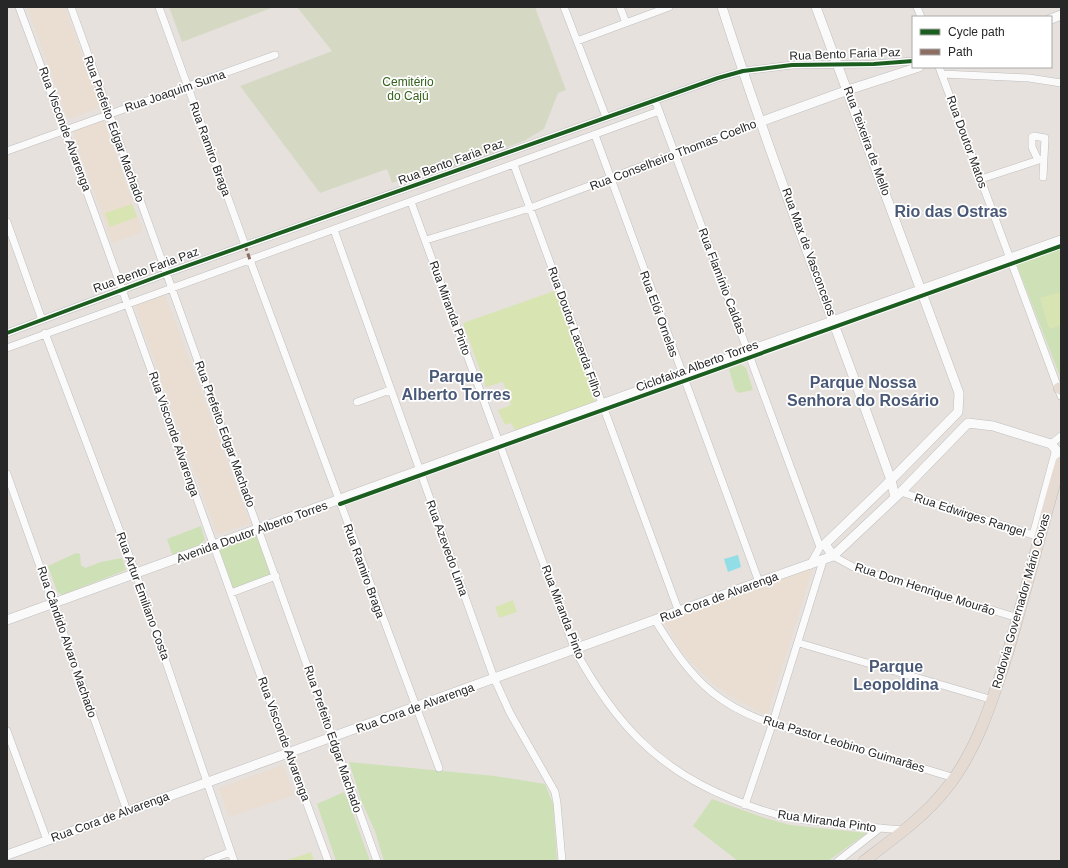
<svg xmlns="http://www.w3.org/2000/svg" width="1068" height="868" font-family="Arial,sans-serif">
<style>
.education{fill:#e9ded1}
.green{fill:#cee0b6}
.cemetery{fill:#d5d9c4}
.pitch{fill:#d9e4b3}
.water{fill:#91dee7}
.lines{fill:none;stroke-linecap:round;stroke-linejoin:round}
.minor-casing{stroke:#bfbebe;stroke-width:8}
.secondary-casing{stroke:#bfbebe;stroke-width:10}
.trunk-casing{stroke:#bfbdbc;stroke-width:12}
.minor{stroke:#fbfafa;stroke-width:7}
.secondary{stroke:#fbfafa;stroke-width:9}
.trunk{stroke:#e6dbd2;stroke-width:11}
.quiet{stroke:#8d6e63;stroke-width:3;stroke-dasharray:6 3;stroke-linecap:butt}
.cycleway-casing{stroke:#fff;stroke-width:6}
.cycleway{stroke:#1b5e20;stroke-width:4}
.labels{text-anchor:middle;stroke-width:3.5;stroke-linejoin:round;paint-order:stroke}
.street-label{font-size:12px;fill:#272727;stroke:#fff}
.park-label{font-size:12px;fill:#33611a;stroke:#fff}
.district-label{font-size:16px;font-weight:bold;fill:#495876;stroke:#fff}
</style>
<rect width="100%" height="100%" fill="#e6e1dd"/>
<path class="education" d="M27 7H65L100 104 98 108 70 119 67 117Z
M102 120 105 123 143 232 112 243 74 136 75 130Z
M165 294 250 523 217 535 135 307 136 305Z
M813 568 767 716 730 696 712 683 681 651 664 621Z
M283 765 294 795 229 817 219 788Z"/>
<path class="green" d="M1061 247V379L1016 263Z
M741 364 746 368 753 390 739 393 735 390 729 369Z
M201 526 205 540C198 547 182 555 172 554L167 539Z
M258 532 274 575 234 590 218 546Z
M76 553 80 554 81 565 85 568 101 562 122 558 126 570 62 595 57 591 48 566Z
M349 762 495 776 545 784 553 804 557 861H384L375 831 361 800Z
M344 792 348 800 370 861H336L317 804Z
M712 799 765 818 790 825 867 833 828 861H738L693 826Z"/>
<path class="cemetery" d="M169 7H274L182 42Z
M297 7H535L566 90 558 93 544 129 524 141 431 175 427 170 392 183 387 169 320 193 240 86 332 51Z"/>
<path class="pitch" d="M132 204 137 217 110 227 105 213Z
M557 290 590 382 595 403 515 430 511 423 505 425 498 410 511 405 503 382 486 387 463 323Z
M1061 292V325L1049 329 1040 298Z
M513 600 517 612 499 618 495 607Z
M311 852 314 861H285Z"/>
<path class="water" d="M738 555 741 567 728 572 724 559Z"/>
<g class="lines">
<defs>
<path id="minor" d="M19 7C125 291 223 577 328 861
M71 7 377 861
M159 7 245 245
M564 7 606 117
M620 7 626 23
M917 7 921 17
M577 41 669 7
M939 67 1061 396
M942 74 1029 78 1061 83
M655 100 820 547
M595 135 759 582
M7 151 275 55
M1038 160 1032 147V137L1034 136 1045 138 1043 177
M514 165 679 612
M981 179 1042 159
M411 202 575 650C613 720 656 769 732 799 749 806 768 813 787 817 825 823 865 827 904 830
M7 222 42 320
M334 230 494 678 510 713 555 792 557 803 562 861
M426 240 530 208 760 122
M250 260 439 768
M7 333 167 273 718 78 743 71 792 65 874 64 913 61
M45 333 136 574 234 861
M7 348 659 111
M357 402 390 390
M1051 444 1061 436
M7 474 127 811
M901 492 1039 537
M1033 535 1056 449
M833 556 857 569 1018 618
M810 565 820 547
M231 593 276 576
M655 620C672 647 688 673 713 693 747 720 784 727 824 739 868 751 911 765 955 778
M799 643 993 700
M7 731 47 840
M745 805 772 725 823 561
M207 861 230 852
M838 861 880 828"/>
<path id="secondary" d="M722 7C773 167 835 323 891 480L895 497
M816 7 959 393 958 412
M1051 19 1061 15
M760 122 848 90 919 67
M968 423 993 426 1051 444 1061 456
M833 556 825 544 884 487 958 412
M7 620 748 351 1061 240
M7 855 759 582 833 556 901 492 968 423"/>
<path id="trunk" d="M1059 388 1061 389
M864 861C893 839 924 817 946 789 977 751 992 701 1007 655 1026 591 1042 526 1061 462"/>
</defs>
<use href="#minor" class="minor-casing"/>
<use href="#secondary" class="secondary-casing"/>
<use href="#trunk" class="trunk-casing"/>
<use href="#minor" class="minor"/>
<use href="#secondary" class="secondary"/>
<use href="#trunk" class="trunk"/>
<path class="quiet" d="M245 245 250 260"/>
<defs>
<path id="cycleway" d="M7 333 167 273 718 78 743 71 792 65 874 64 913 61
M340 504 1061 246"/>
</defs>
<use href="#cycleway" class="cycleway-casing"/>
<use href="#cycleway" class="cycleway"/>
</g>
<g class="labels">
<g class="street-label">
<text transform="translate(845 54) rotate(-2)" y="4">Rua Bento Faria Paz</text>
<text transform="translate(175 91) rotate(-19)" y="4">Rua Joaquim Suma</text>
<text transform="translate(65 129) rotate(70)" y="4">Rua Visconde Alvarenga</text>
<text transform="translate(114 129) rotate(70)" y="4">Rua Prefeito Edgar Machado</text>
<text transform="translate(867 141) rotate(70)" y="4">Rua Teixeira de Mello</text>
<text transform="translate(967 142) rotate(70)" y="4">Rua Doutor Matos</text>
<text transform="translate(210 149) rotate(70)" y="4">Rua Ramiro Braga</text>
<text transform="translate(673 155) rotate(-21)" y="4">Rua Conselheiro Thomas Coelho</text>
<text transform="translate(451 162) rotate(-20)" y="4">Rua Bento Faria Paz</text>
<text transform="translate(809 252) rotate(70)" y="4">Rua Max de Vasconcelos</text>
<text transform="translate(146 270) rotate(-20)" y="4">Rua Bento Faria Paz</text>
<text transform="translate(722 281) rotate(69)" y="4">Rua Flamínio Caldas</text>
<text transform="translate(450 308) rotate(70)" y="4">Rua Miranda Pinto</text>
<text transform="translate(659 314) rotate(70)" y="4">Rua Elói Ornelas</text>
<text transform="translate(575 332) rotate(70)" y="4">Rua Doutor Lacerda Filho</text>
<text transform="translate(697 366) rotate(-20)" y="4">Ciclofaixa Alberto Torres</text>
<text transform="translate(174 434) rotate(71)" y="4">Rua Visconde Alvarenga</text>
<text transform="translate(225 434) rotate(70)" y="4">Rua Prefeito Edgar Machado</text>
<text transform="translate(970 515) rotate(18)" y="4">Rua Edwirges Rangel</text>
<text transform="translate(252 532) rotate(-20)" y="4">Avenida Doutor Alberto Torres</text>
<text transform="translate(447 548) rotate(70)" y="4">Rua Azevedo Lima</text>
<text transform="translate(364 571) rotate(70)" y="4">Rua Ramiro Braga</text>
<text transform="translate(925 589) rotate(18)" y="4">Rua Dom Henrique Mourão</text>
<text transform="translate(143 596) rotate(70)" y="4">Rua Artur Emiliano Costa</text>
<text transform="translate(719 597) rotate(-20)" y="4">Rua Cora de Alvarenga</text>
<text transform="translate(1021 601) rotate(-74)" y="4">Rodovia Governador Mário Covas</text>
<text transform="translate(563 612) rotate(69)" y="4">Rua Miranda Pinto</text>
<text transform="translate(67 642) rotate(71)" y="4">Rua Cândido Alvaro Machado</text>
<text transform="translate(415 708) rotate(-20)" y="4">Rua Cora de Alvarenga</text>
<text transform="translate(284 739) rotate(70)" y="4">Rua Visconde Alvarenga</text>
<text transform="translate(333 739) rotate(71)" y="4">Rua Prefeito Edgar Machado</text>
<text transform="translate(844 744) rotate(17)" y="4">Rua Pastor Leobino Guimarães</text>
<text transform="translate(110 817) rotate(-20)" y="4">Rua Cora de Alvarenga</text>
<text transform="translate(827 821) rotate(8)" y="4">Rua Miranda Pinto</text>
</g>
<g class="park-label">
<text x="408" y="86">Cemitério<tspan x="408" dy="14">do Cajú</tspan></text>
</g>
<g class="district-label">
<text x="951" y="217">Rio das Ostras</text>
<text x="456" y="382">Parque<tspan x="456" dy="18">Alberto Torres</tspan></text>
<text x="863" y="388">Parque Nossa<tspan x="863" dy="18">Senhora do Rosário</tspan></text>
<text x="896" y="672">Parque<tspan x="896" dy="18">Leopoldina</tspan></text>
</g>
</g>
<rect width="1068" height="868" fill="none" stroke="#272727" stroke-width="16"/>
<rect x="912" y="16" width="140" height="52" fill="#ffffff" stroke="#a9a9a9"/>
<rect x="920" y="29" width="20" height="6" fill="#1b5e20" stroke="#a9a9a9"/>
<text x="948" y="36" font-size="12" fill="#272727">Cycle path</text>
<rect x="920" y="49" width="20" height="6" fill="#8d6e63" stroke="#a9a9a9"/>
<text x="948" y="56" font-size="12" fill="#272727">Path</text>
</svg>
